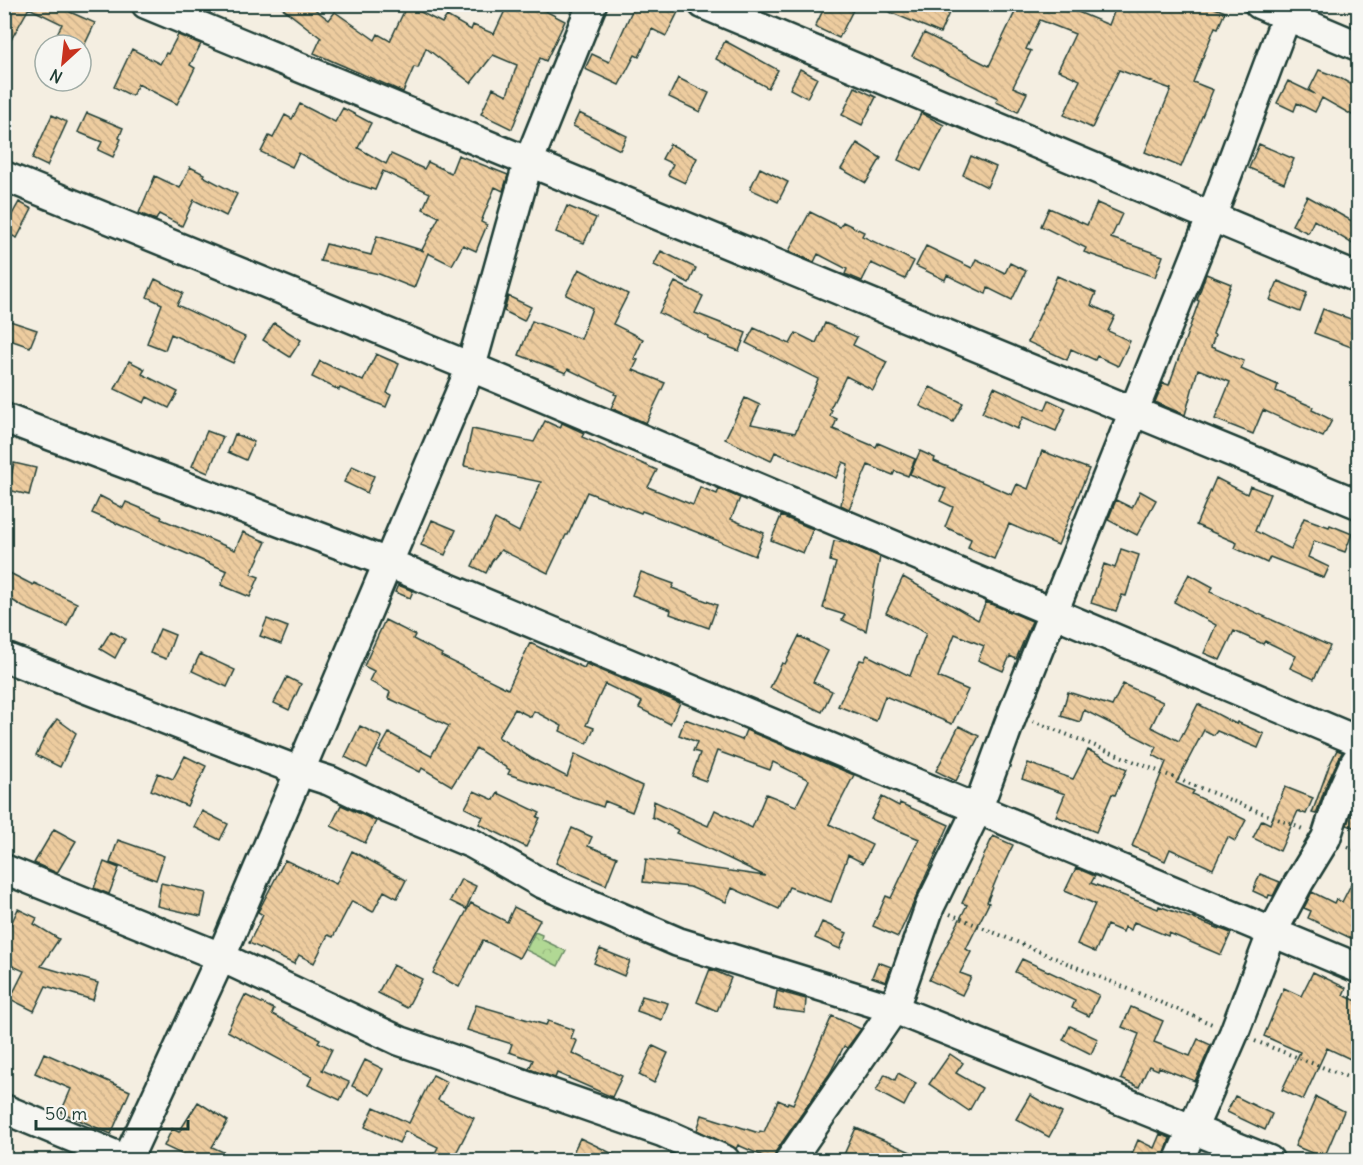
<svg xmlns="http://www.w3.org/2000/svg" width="1363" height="1165" font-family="Delius,sans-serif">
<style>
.forest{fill:url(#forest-crowns);stroke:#688a64;stroke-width:1.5}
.building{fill:url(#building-back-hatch);stroke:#1f3d34;stroke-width:1.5}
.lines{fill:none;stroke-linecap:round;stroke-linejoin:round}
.minor-casing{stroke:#1f3d34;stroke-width:33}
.path{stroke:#1f3d34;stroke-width:4;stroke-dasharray:1.5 4.5;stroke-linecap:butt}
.minor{stroke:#f6f6f2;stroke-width:28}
</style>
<defs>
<pattern id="forest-crowns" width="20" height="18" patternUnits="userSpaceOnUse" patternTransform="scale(1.5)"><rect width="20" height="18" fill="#b1d894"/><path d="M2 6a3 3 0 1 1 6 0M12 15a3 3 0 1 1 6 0" fill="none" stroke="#98ba80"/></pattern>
<pattern id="building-back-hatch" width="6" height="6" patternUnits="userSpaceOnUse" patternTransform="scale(1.5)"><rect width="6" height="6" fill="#edcc9f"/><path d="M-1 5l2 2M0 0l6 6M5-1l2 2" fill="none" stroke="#cbb08a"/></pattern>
</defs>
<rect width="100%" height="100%" fill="#f4eee1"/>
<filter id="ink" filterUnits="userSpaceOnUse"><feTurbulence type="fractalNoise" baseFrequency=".0167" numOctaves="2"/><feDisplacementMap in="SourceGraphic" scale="12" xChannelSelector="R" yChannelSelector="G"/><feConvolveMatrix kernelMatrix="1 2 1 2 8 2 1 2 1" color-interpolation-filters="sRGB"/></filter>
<g filter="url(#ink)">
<path class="forest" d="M535 932 542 935 541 939 566 951 558 966 526 950Z"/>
<path class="building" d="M4 4H73L70 12 95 23 84 46 57 34 62 24 29 8 4 52Z
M277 4H308L329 20 335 12 375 40 378 34 390 41 407 5 442 23 447 16 471 30 473 25 494 34 508 4H532L565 21 546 61 540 58 512 129 481 114 493 88 507 95 517 65 493 55 471 83 426 48 418 68 414 67 403 92 314 53 321 38Z
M635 4H662L678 12 666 36 652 29 639 57 635 55 619 85 585 69 592 54 609 62Z
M826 4H856L839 38 815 27Z
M929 4 949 13 940 33 873 5Z
M1003 4H1059L1109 25 1117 4H1205L1225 12 1218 28 1215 27 1193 82 1213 90 1181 167 1145 152 1171 89 1119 70 1092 128 1064 115 1080 80 1058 70 1075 34 1040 20 1026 49 1031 51 1013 87 1027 93 1018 112 996 102 998 98 912 56 924 33 989 66 1016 10Z
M178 35 201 44 190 65 195 68 177 104 138 84 132 96 114 87 132 49 160 64 166 53 168 54Z
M725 41 778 70 768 88 716 59Z
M800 69 817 78 807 98 790 89Z
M1319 70 1340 78 1359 89V119L1322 98 1315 112 1297 103 1294 111 1277 103 1288 81 1315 94 1309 90Z
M678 78 709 93 700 112 669 97Z
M855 87 876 97 862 125 842 115Z
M300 104 335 122 343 108 371 123 358 148 386 164 391 154 424 169 428 162 451 173 458 155 508 175 503 191 495 187 481 222 487 225 476 251 463 245 452 265 428 253 414 288 379 274 320 261 326 244 371 255 377 236 424 251 422 250 439 217 423 209 430 193 383 171 375 190 351 182 299 153 292 167 261 152 269 136 273 138 285 115 292 119Z
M87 113 123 128 119 138 121 139 113 157 98 150 102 142 78 132Z
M579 113 627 136 620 150 573 126Z
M921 113 944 125 921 171 898 160Z
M52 115 67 122 47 166 32 159Z
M857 143 881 158 866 183 841 169Z
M670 144 697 158 685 183 668 175 673 164 662 159Z
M1259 144 1294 159 1284 183 1249 168Z
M971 156 996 167 987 187 963 175Z
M190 167 204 174 203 176 237 194 226 216 194 200 182 226 159 214 156 220 139 213 155 176 180 188Z
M760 168 788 182 778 202 750 189Z
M1307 196 1359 225V248L1314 220 1308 233 1292 225Z
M19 202 32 209 17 238 4 232V229Z
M1097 203 1122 214 1111 238 1163 256 1155 277 1084 252 1086 248 1041 226 1049 208 1087 225Z
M567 206 596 218 584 243 556 232Z
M810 212 840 227 843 222 864 232 862 236 914 261 905 279 871 263 862 281 845 274 847 269 818 254 814 262 789 251Z
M926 246 972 268 976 259 1005 273 1010 263 1026 271 1012 300 988 288 986 294 947 275 945 280 916 266Z
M661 251 696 268 689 283 654 265Z
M579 269 628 294 613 324 643 339 634 359 638 360 633 370 665 383 646 423 611 408 617 395 614 394 615 392 568 369 566 373 519 355 532 321 581 339 592 308 566 295Z
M1206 274 1231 284 1213 334 1215 335 1211 347 1244 361 1241 369 1278 385 1276 391 1313 407 1312 410 1332 420 1323 437 1263 410 1253 434 1215 419 1230 382 1198 369 1185 415 1155 402 1163 383 1169 385 1199 301 1197 300Z
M1057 276 1096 293 1091 305 1115 316 1108 331 1130 341 1118 366 1097 356 1095 360 1071 349 1067 360 1028 342Z
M155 279 183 293 177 305 245 337 233 363 171 334 165 350 147 343 162 304 147 297Z
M1278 281 1307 293 1300 312 1270 300Z
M675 282 703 296 695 313 746 333 739 351 708 339 709 337 659 313Z
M508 296 531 307 524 321 504 311Z
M1323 309 1359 322V350L1314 333Z
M4 319 37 330 30 347 4 338Z
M274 323 301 340 290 357 263 340Z
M825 323 857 337 853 345 887 362 873 390 846 376 830 409 832 410 830 416 837 419 833 429 876 447 878 443 915 459 908 476 895 471 893 475 868 465 849 509 841 505 848 464 843 462 836 478 775 452 771 461 725 439 745 398 760 405 751 424 795 433 818 379 746 343 754 328 790 344 796 333 816 343Z
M376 354 399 364 387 393 391 395 386 407 340 388 339 390 312 377 320 361 363 381Z
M129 361 145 369 142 374 178 392 169 408 147 397 144 403 115 389Z
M930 387 963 403 953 422 920 406Z
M994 387 1045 410 1049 400 1066 408 1056 431 1023 417 1017 429 982 413Z
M545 421 560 428 562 423 584 433 582 437 657 470 648 487 693 505 700 487 717 494 719 489 740 498 731 519 764 533 755 556 699 533 642 511 641 513 587 492 568 535H566L548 573 501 550 492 561 486 573 472 566 495 519 519 532 541 482 464 466 472 429 534 442Z
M207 431 223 437 208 473 192 466Z
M235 434 254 442 246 460 228 452Z
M920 451 935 458 934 461 1012 495 1017 484 1028 489 1042 451 1089 469 1058 545 1009 524 994 559 968 548 971 539 945 527 953 507 940 501 946 489 910 474Z
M14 463 36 468 29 495 8 490Z
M352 466 374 476 367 493 344 482Z
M1216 478 1247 494 1250 486 1270 494 1255 531 1291 549 1304 518 1329 527 1330 525 1352 534 1345 552 1314 541 1308 557 1329 567 1324 578 1270 557 1267 563 1235 548 1237 543 1196 525Z
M1140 491 1156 500 1137 535 1108 520 1116 500 1132 508Z
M100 496 123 508 126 502 162 517 161 519 235 550 243 532 266 542 251 574 259 577 250 597 221 585 227 571 92 513Z
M781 516 813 529 803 553 771 540Z
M432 520 456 530 445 555 421 545Z
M834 541 847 543 880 557 866 631 842 620 845 615 823 608 836 563 830 561Z
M1121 549 1139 555 1126 596 1122 595 1116 611 1091 603 1104 564 1115 568Z
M4 570 33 585 34 583 77 603 67 626 23 607 4 595Z
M641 572 674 584 672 588 717 605 709 628 670 614 671 610 632 595Z
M1189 574 1213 587 1210 592 1330 646 1314 679 1290 668 1296 656 1265 641 1263 644 1234 631 1220 660 1204 653 1216 625 1174 602Z
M903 577 978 620 986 602 1032 621 1016 659 1010 656 1003 671 978 660 984 646 955 634 938 677 968 690 952 724 885 696 876 721 838 706 860 660 864 661 867 655 910 676 926 633 886 613Z
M398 585 413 591 410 598 395 592Z
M267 619 288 627 281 644 260 636Z
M385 620 415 635 413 639 442 654 441 656 508 689 530 643 584 668 586 664 680 703 670 724 639 708 642 702 605 684 586 725 594 728 587 744 560 731 562 726 534 711 531 717 515 709 498 737 531 758 567 777 575 754 642 786 632 812 605 801 603 807 508 774 510 770 476 748 452 786 422 768 420 772 379 751 389 733 431 756 449 726 388 698 390 692 369 681 374 671 364 666Z
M160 629 175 635 166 659 150 653Z
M111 631 125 639 115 658 100 649Z
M799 636 828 651 813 682 832 691 822 712 770 688 782 663 785 664Z
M200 654 235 670 227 687 192 671Z
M287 677 301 684 289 710 274 703Z
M1123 684 1163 702 1151 727 1179 741 1198 704 1236 724 1237 722 1264 734 1258 748 1217 731 1214 735 1204 730 1176 783 1194 791 1192 794 1246 820 1235 841 1228 837 1213 869 1170 849 1165 861 1132 846 1166 762 1153 755 1157 747 1084 710 1080 722 1061 716 1068 692 1112 706Z
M57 719 76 733 60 767 36 755 48 731Z
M685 719 742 740 746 730 854 775 829 824 872 845 863 863 848 855 831 902 789 887 779 909 732 888 726 902 690 887 643 882 646 859 765 876 676 833 678 830 652 817 654 801 708 826 715 810 752 828 766 794 796 806 809 780 773 762 770 770 717 751 706 781 692 776 700 753 693 751 697 742 679 735Z
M360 726 382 737 367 768 345 757Z
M959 726 979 736 956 781 936 771Z
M1088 750 1127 769 1115 795 1112 794 1096 832 1056 816 1065 794 1022 779 1028 763 1073 779Z
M1337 750 1342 752 1325 788 1316 814 1312 813 1329 766Z
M185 756 206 766 187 806 151 790 158 773 173 779Z
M1285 787 1313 798 1306 814 1298 811 1280 851 1253 838 1262 820 1270 824Z
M474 791 494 800 498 793 540 813 537 817 540 818 526 847 479 824 483 817 465 808Z
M882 797 899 806 900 803 949 825 898 937 873 926 886 896 891 898 919 839 871 819Z
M341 805 376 821 365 843 331 826Z
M1353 807 1359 809V829L1347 825Z
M202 811 228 824 220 840 194 827Z
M572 828 592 837 588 846 617 857 606 885 556 863Z
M54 829 76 841 57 873 34 863Z
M993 836 1013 845 996 880 987 902 989 903 966 949 971 952 960 973 971 977 962 995 929 980 967 905 962 903Z
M118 840 164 856 156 880 110 863Z
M352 851 406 880 397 898 384 891 373 912 352 901 333 937 328 935 314 963 299 955 294 964 249 943 263 915 258 912 259 910 285 860 336 884Z
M104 862 119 868 109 894 94 888Z
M1076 868 1095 876 1091 883 1158 909 1159 906 1231 933 1221 955 1169 933 1168 936 1134 922 1131 930 1125 927 1123 932 1107 925 1095 952 1077 944 1095 904 1065 891Z
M1359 869V942L1308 918 1311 911 1304 908 1312 892 1334 903 1336 899 1342 902Z
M1260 874 1280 882 1273 896 1269 895 1268 898 1253 891Z
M461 879 476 886 466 909 450 901Z
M161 883 206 893 201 916 157 906Z
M471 903 507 922 514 907 540 920 519 958 483 940 459 987 433 973Z
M18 909 37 918 34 924 59 939 41 966 98 983 93 1000 46 986 34 1011 10 999 24 971 4 962V939Z
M822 922 847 933 840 949 815 938Z
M600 949 630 961 624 976 594 963Z
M1022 959 1099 995 1089 1016 1072 1008 1075 1001 1015 972Z
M878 962 891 967 886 982 872 977Z
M393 965 422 979 407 1008 378 993Z
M710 969 731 978 717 1011 697 1002Z
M1313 972 1346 988 1343 995 1359 1002V1016L1351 1032 1359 1035V1063L1327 1048 1303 1100 1282 1090 1300 1052 1264 1036 1284 988 1301 996Z
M777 991 806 999 805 1013 774 1009Z
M245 995 274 1009 272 1014 320 1039 318 1042 332 1049 322 1070 349 1082 340 1100 308 1085 312 1077 227 1031Z
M642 996 668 1003 662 1020 637 1011Z
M476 1005 546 1025 548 1021 574 1030 571 1038 577 1041 572 1053 622 1076 612 1097 557 1073 555 1078 529 1069 533 1060 509 1052 512 1044 467 1030Z
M1131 1007 1163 1021 1154 1042 1190 1056 1198 1039 1211 1045 1195 1081 1159 1067 1158 1070 1149 1066 1139 1087 1121 1079 1139 1034 1122 1027Z
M832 1016 861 1029 847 1048 844 1046 830 1073 776 1151 774 1161 738 1145 736 1149 697 1130 702 1115 759 1133 760 1131 764 1132 778 1100 787 1104 788 1102 793 1104Z
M1070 1026 1098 1039 1091 1054 1063 1040Z
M653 1046 668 1053 654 1083 639 1075Z
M44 1053 130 1091 111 1134 61 1112 71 1089 35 1073Z
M950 1054 963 1063 956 1073 982 1088 969 1111 929 1084Z
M365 1060 383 1069 370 1095 352 1086Z
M898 1073 916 1083 904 1106 876 1091 885 1074 895 1080Z
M433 1075 447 1082 438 1100 474 1118 452 1161H431L438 1147 405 1131 399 1143 365 1127 374 1107 409 1123Z
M1030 1095 1062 1113 1049 1137 1016 1119Z
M1235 1096 1272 1114 1265 1130 1227 1112Z
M1316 1097 1344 1111 1324 1158 1295 1146Z
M198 1102 228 1121 212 1147 243 1161H196L164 1146 172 1129 179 1132Z
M856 1128 931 1161H841Z
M1160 1134 1170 1138 1163 1161H1129L1138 1140 1154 1148Z
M580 1138 603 1149 626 1161H569Z"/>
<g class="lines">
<defs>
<path id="minor" d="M146 4 1358 504
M703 4 1358 278
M1259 4 1358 46
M4 176 471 367 1358 741
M4 418 386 562 1358 968
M4 657 299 771 330 781 389 809 473 844 541 883 678 942 894 1009 1269 1160
M4 869 221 957 400 1041 662 1132 725 1160
M4 1109 127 1160
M127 1160 221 957 471 367 528 163 592 4
M790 1160 894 1009 930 906 978 808 1013 713 1211 218 1291 4
M1179 1160 1234 1033 1272 933 1299 882 1326 838 1340 795 1353 766 1358 758"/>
</defs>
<use href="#minor" class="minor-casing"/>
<path class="path" d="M1033 721 1305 830
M1348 847 1358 851
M950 914 1212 1024
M1255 1041 1358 1081"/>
<use href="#minor" class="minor"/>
</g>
</g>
<rect width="1363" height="1165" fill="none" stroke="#f6f6f2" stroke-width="24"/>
<rect x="12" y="12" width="1339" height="1141" fill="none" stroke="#1f3d34" stroke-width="2" filter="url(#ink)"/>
<g transform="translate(63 63) rotate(207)"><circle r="28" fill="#f6f6f2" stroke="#a0aca6" stroke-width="1.5"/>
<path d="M0-4.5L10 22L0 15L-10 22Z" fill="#c8321e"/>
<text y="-9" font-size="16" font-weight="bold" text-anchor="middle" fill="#1f3d34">N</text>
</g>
<path d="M36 1120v9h152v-9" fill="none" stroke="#1f3d34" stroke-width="3"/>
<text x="45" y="1120" font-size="18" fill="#1f3d34" stroke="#f6f6f2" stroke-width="4.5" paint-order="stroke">50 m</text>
</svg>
